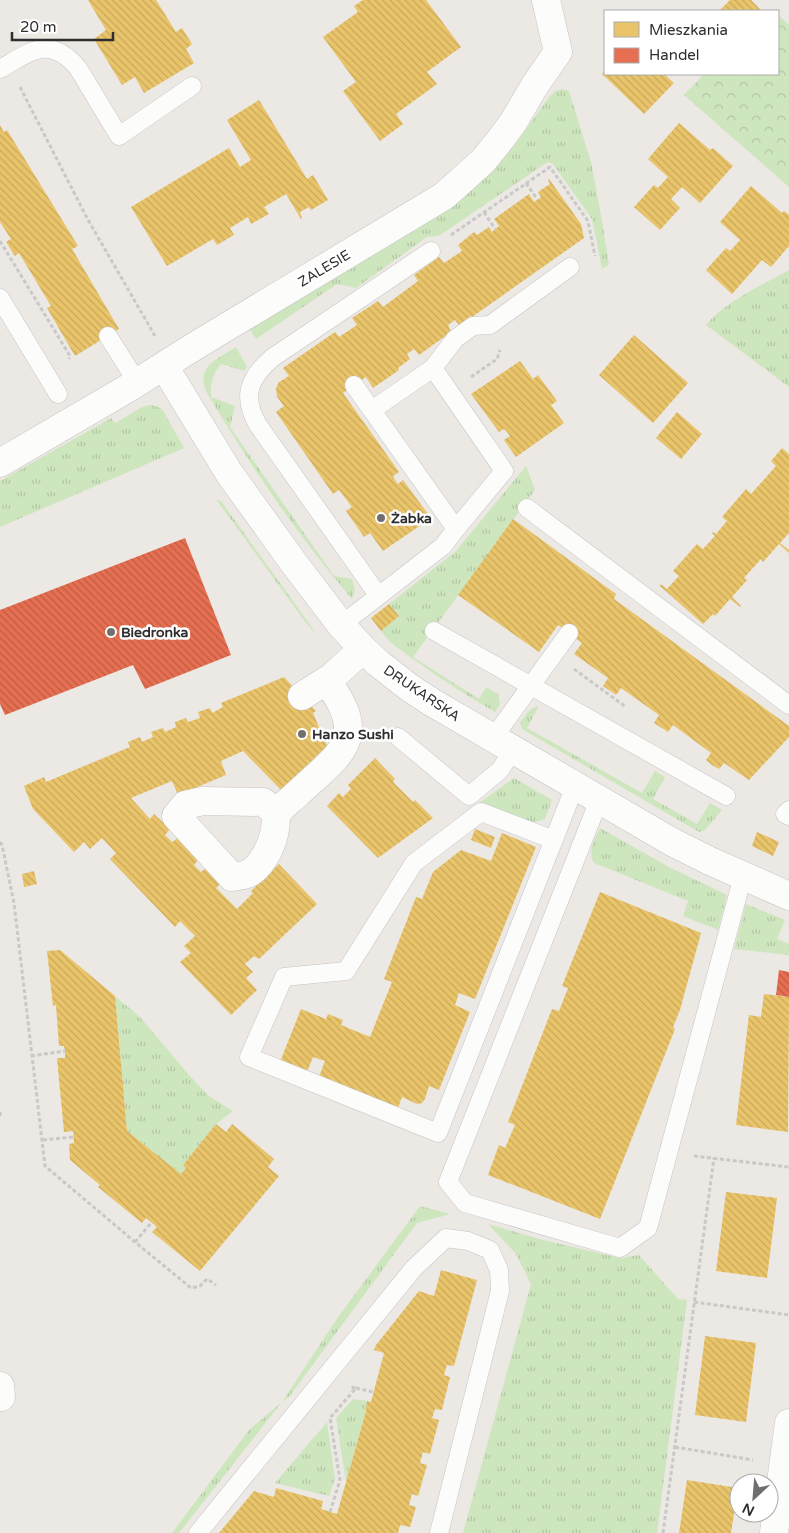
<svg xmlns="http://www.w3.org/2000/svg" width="789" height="1533" font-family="'Varela Round',sans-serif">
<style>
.grass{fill:url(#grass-tufts)}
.forest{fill:url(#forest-crowns)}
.homes{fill:url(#homes-back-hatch)}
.shops{fill:url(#shops-back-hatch)}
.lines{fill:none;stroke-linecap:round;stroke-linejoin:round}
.lane-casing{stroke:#c5c4c5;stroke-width:19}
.street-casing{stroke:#c5c4c5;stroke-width:29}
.path{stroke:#c9c9c8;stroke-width:3;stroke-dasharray:4 2.5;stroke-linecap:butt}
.lane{stroke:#fcfcfb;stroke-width:18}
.street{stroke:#fcfcfb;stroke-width:28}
.poi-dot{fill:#706f6e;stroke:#fff;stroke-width:2}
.labels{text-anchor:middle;stroke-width:5;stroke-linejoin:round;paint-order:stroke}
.street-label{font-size:14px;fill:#2e2e2e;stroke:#fff}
.poi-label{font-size:14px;font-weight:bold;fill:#2e2e2e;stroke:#fff;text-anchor:start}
</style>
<defs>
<pattern id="grass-tufts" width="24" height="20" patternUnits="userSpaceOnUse" patternTransform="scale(1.25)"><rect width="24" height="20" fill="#cee6be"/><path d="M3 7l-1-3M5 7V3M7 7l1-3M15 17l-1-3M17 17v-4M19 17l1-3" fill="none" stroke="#b1c6a4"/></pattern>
<pattern id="forest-crowns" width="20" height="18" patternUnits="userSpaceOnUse" patternTransform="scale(1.25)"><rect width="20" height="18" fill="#cee6be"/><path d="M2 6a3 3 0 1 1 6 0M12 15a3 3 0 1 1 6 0" fill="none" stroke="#b1c6a4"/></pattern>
<pattern id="homes-back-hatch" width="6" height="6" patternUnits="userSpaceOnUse" patternTransform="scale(1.25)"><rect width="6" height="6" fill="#e9c46a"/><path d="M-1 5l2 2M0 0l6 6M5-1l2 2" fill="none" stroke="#c8a95c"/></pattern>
<pattern id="shops-back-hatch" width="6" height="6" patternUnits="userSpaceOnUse" patternTransform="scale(1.25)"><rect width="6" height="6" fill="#e76f51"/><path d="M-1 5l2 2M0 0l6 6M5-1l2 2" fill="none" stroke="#bc5c44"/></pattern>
</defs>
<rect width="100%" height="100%" fill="#ece8e4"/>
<path class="grass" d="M562 89 569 91 591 162 601 215 609 265 602 269 592 219 553 164 549 162 546 163 439 236 427 237 356 288 337 284 256 339 249 328 450 207 480 183 514 146 549 97 555 91Z
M789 270V387L706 325C723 303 764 284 789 270Z
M236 347 247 367 244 371 221 364C213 374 210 383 211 397L235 406 230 427 334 576 352 579 355 590 352 599C297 535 250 465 207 393 195 367 216 360 236 347Z
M149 405 156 406 162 409 184 448 0 527V481L111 418 115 423 142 407Z
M526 466 535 490 413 657 479 699 486 687 498 694 500 704 495 712C469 697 444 681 419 663 406 654 390 644 381 631L399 616 389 604 456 551Z
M216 499 221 501 318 636 306 623Z
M539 706 527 728 642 793 655 771 665 777 653 799 697 824 710 803 722 810 705 830 699 832 522 729 520 723C525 716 530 707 539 706Z
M514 778 552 800 545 819 532 823 479 803Z
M600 828 669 867 727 895 718 930 683 916 688 901 594 863C587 851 595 839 600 828Z
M746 904 785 920 777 939 789 944V955L734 949Z
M115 996 140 1017 189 1075 209 1096 233 1111 216 1124 183 1165 186 1168 181 1174 127 1131Z
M420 1206 450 1214 417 1223 289 1397 282 1402 179 1533H172L249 1430 282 1402 336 1320Z
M488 1224 543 1240 621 1258 639 1255 678 1299 687 1300 657 1533H463L531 1284 516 1254Z
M353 1399 367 1401 366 1411 346 1482 336 1418Z
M327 1422 335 1479 329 1496 275 1483Z"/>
<path class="forest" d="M778 15 789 25V187L684 95 704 74H778Z"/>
<path class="homes" d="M88 0H156L176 32 182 28 192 44 186 49 194 63 144 93 135 77 122 85 94 39 106 30Z
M363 0H426L461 47 427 72 437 84 396 114 403 124 380 141 343 91 356 82 323 37 358 12 354 6Z
M730 0H751L762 11H719Z
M605 70V74H664L674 83 644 114 602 74Z
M259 100 307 179 313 175 328 200 311 210 309 207 300 212 302 218 301 219 286 194 264 207 269 214 251 224 248 217 230 228 234 235 217 245 213 239 167 266 131 207 229 148 240 167 251 160 227 120Z
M679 123 710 150 713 148 733 166 700 203 682 187 671 199 680 208 660 230 634 207 654 185 658 188 668 177 648 159Z
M0 125 4 132 7 130 78 246 72 249 119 329 75 356 47 308 51 306 19 253 15 256 6 242 11 239 0 222Z
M549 179 581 224 584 238 472 317 471 316 459 325 455 320 448 325 451 332 419 355 414 349 407 354 410 359 398 368 399 370 373 388 366 377 343 393 399 472 393 476 395 480 398 484 403 480 431 518 383 551 370 533 364 537 346 511 352 507 339 490 333 494 276 412 284 406 277 397 276 388 279 382 289 376 283 368 335 332 339 337 357 325 352 318 378 301 383 307 418 281 414 275 439 257 444 263 462 251 458 245 474 232 477 235 489 227 492 232 499 226 494 219 529 194 534 202 541 197 538 192 550 184 548 180Z
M751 186 782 213 784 211 789 215V246L771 267 762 260 732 294 706 270 726 248 730 251 740 240 720 222Z
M634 335 688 383 653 423 599 375Z
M520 361 533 379 538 375 557 401 551 405 564 423 516 457 504 440 510 436 507 432 504 429 499 432 471 394Z
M677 412 702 434 681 459 656 438Z
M782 448 789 454V533L780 543 789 550V553L779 544 763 562 761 559 744 578 747 580 732 597 741 606 740 607 730 599 715 616 713 614 703 624 660 586 661 584 667 589 679 576 673 571 697 544 703 549 715 536 712 533 713 532 716 534 727 521 722 517 746 489 751 494 776 466 771 461Z
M513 519 616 594 614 599 789 726V737L749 780 724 763 719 769 712 765 706 760 711 753 673 725 668 732 654 723 659 715 621 688 616 695 603 686 608 678 574 654 582 643 558 625 539 652 458 595Z
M389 604 399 616 381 631 371 618Z
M284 677 316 711 313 713 327 746 281 790 243 751 221 761 226 775 178 795 172 781 131 798 150 819 154 814 170 829 165 835 172 842 178 838 198 860 194 865 201 872 206 868 221 883 216 888 237 909 253 893 251 891 279 864 317 904 259 959 254 956 245 964 253 972 246 978 257 990 231 1015 180 962 191 953 184 946 195 936 180 921 175 927 110 859 116 853 102 838 90 849 84 842 74 852 33 809 24 786 44 777 46 782 130 747 128 742 140 737 142 742 153 737 151 732 163 728 165 732 176 727 175 722 186 718 188 722 200 718 198 712 210 708 212 713 223 707 221 703Z
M375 758 395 779 393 782 413 802 415 800 433 818 378 858 327 806 339 793 343 797 351 789 348 785Z
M475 829 495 837 491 848 471 840Z
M757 832 779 842 773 856 752 846Z
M502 833 536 847 475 999 459 993 455 1005 470 1012 439 1090 429 1086 425 1099 422 1103 417 1104 402 1097 398 1108 319 1077 325 1061 313 1057 307 1072 280 1062 301 1009 326 1019 328 1014 343 1020 341 1025 370 1037 392 982 384 979 416 897 422 899 433 872 461 850 491 861Z
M34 871 37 884 24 887 22 874Z
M600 892 701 933 680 1010 673 1027 675 1029 600 1219 488 1175 499 1145 505 1148 515 1125 508 1122 552 1009 559 1011 568 988 562 986Z
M60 950 115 996 127 1131 181 1174 186 1168 183 1165 216 1124 226 1132 232 1124 274 1159 268 1167 279 1176 200 1271 152 1232 157 1227 146 1218 142 1223 98 1187 100 1185 70 1160 69 1144 74 1143 73 1131 64 1132 57 1058H65V1051L64 1046H59L56 1005 53 1006 47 951Z
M764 994 789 997 788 1132 736 1125 749 1015 761 1017Z
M726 1192 777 1198 767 1278 716 1271Z
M441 1270 477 1280 454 1366 447 1365 444 1375 450 1377 442 1410 435 1409 432 1418 439 1420 430 1454 423 1452 420 1463 427 1465 418 1496 412 1494 409 1505 416 1507 410 1527 400 1525 398 1533H219L254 1491 274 1497 276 1488 323 1501 321 1509 337 1514 366 1411 367 1401 371 1402 384 1353 374 1350 376 1345 419 1291 434 1296Z
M705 1336 756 1343 746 1422 695 1415Z
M687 1480 738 1488 731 1533H679Z"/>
<path class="shops" d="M185 538 231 655 145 689 133 665 5 715 0 704V610Z
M779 970 789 972V997L776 995Z"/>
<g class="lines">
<defs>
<path id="lane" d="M0 69C30 52 49 34 78 68L119 136 192 86
M0 298 58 394
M108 336 137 382
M433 368 455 339 473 326 490 325 570 267
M372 410 433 368 504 471 456 529
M527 508 789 705
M378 595 258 425C242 397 248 379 272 358L431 251
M341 625 443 546 456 529 354 385
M434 631 726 796
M398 737 469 796 500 770 513 750
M493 738 569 633
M599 800 448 1182 465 1203 620 1248 648 1228 743 876
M789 810 785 814 789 816
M554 840 481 812 414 863 346 971 284 977 249 1057 438 1133 575 786
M198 1533 414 1268 446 1238 468 1241 490 1250 499 1270 500 1291 439 1533"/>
<path id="street" d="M164 366 229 473 293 562 341 625 363 649 378 663 410 688 433 703 672 842 710 861 789 896
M0 463 130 387 195 346 444 196 483 161 500 140 514 121 535 85 558 52 546 0
M302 696 332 677 363 649
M277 813 263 802 203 801 185 805 176 816 232 877C236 876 243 876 247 874 260 869 271 848 274 834 276 828 275 817 278 812 283 805 292 799 298 793 341 753 370 739 327 681
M0 1386 1 1397
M774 1533 789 1423"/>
</defs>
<use href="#lane" class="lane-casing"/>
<use href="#street" class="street-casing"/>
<path class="path" d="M20 87 87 218 155 336
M526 183 537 199
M484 212 495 229
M451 235 550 167 588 221 595 256
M0 241 70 356 69 359
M471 377 497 359 500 350
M574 669 626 707
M0 842 2 845 14 903 45 1166 135 1242 191 1288 200 1286 207 1279 216 1285
M31 1056 65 1051
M0 1112V1117
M43 1140 73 1137
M694 1156 789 1167
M135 1242 152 1222
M694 1302 789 1315
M356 1388 373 1392
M675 1447 753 1460
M330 1512 340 1480 330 1418 356 1388 350 1387
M663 1533 714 1158"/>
<use href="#lane" class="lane"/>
<use href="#street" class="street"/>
</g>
<g class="poi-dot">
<circle cx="381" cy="518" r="5"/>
<circle cx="111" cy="632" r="5"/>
<circle cx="302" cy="734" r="5"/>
</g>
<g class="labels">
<g class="street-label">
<text transform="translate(324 268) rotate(-31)" y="5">ZALESIE</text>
<text transform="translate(422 693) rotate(34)" y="5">DRUKARSKA</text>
</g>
<g class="poi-label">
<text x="391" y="523">Żabka</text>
<text x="121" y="637">Biedronka</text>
<text x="312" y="739">Hanzo Sushi</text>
</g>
</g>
<rect x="604" y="10" width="175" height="65" fill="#ffffff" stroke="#ababab"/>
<rect x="614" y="22" width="25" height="15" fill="#e9c46a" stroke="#ababab"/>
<text x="649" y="35" font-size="15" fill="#2e2e2e">Mieszkania</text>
<rect x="614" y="48" width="25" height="15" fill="#e76f51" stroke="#ababab"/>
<text x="649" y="60" font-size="15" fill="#2e2e2e">Handel</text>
<g transform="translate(754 1498) rotate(206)"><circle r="24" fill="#ffffff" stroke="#ababab"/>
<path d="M0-4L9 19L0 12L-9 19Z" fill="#706f6e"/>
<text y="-8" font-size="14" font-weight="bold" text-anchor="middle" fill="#2e2e2e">N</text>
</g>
<path d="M12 32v8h101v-8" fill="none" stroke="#2e2e2e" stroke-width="2.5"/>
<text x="20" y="32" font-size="15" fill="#2e2e2e" stroke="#ffffff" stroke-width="4" paint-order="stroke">20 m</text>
</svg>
